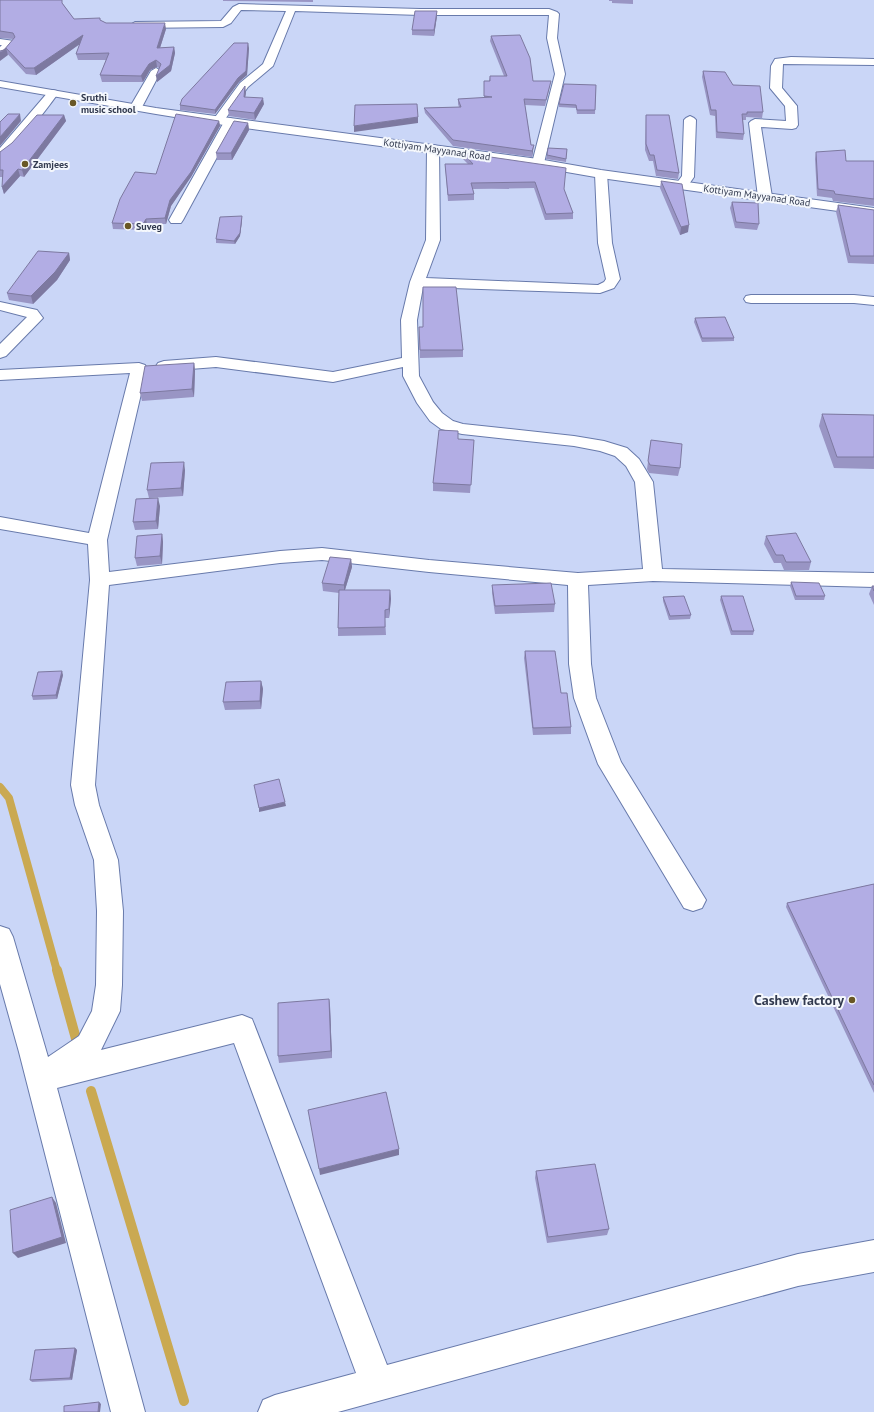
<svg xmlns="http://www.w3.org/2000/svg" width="874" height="1412" font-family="'PT Sans',sans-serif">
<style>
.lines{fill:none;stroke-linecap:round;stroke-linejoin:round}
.stream-far1{stroke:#caa952;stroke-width:8}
.stream{stroke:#caa952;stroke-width:10}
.minor-casing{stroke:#687aab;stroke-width:2}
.major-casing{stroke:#687aab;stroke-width:2}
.minor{fill:#fff;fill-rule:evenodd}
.major{fill:#fff;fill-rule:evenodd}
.wall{fill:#9995c4}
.shaded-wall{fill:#7d79a0}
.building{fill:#b2ade4;stroke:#7d79a0}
.poi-dot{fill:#695725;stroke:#f5f8fd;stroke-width:1.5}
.labels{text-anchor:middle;stroke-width:4;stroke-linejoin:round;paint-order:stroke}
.far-poi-label{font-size:10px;font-weight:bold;fill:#323a4f;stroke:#f5f8fd;text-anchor:start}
.far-street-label{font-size:10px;fill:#323a4f;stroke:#f5f8fd}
.near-poi-label{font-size:14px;font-weight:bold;fill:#323a4f;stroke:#f5f8fd;text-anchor:end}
</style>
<rect width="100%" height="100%" fill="#cad6f7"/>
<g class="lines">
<path class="stream-far1" d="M0 787 9 798 57 971"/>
<path class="stream" d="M57 970 78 1046
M91 1091 184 1401"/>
<defs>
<path id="minor" d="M239 4 420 9H549L557 12 559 14 557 38 565 74 544 163 542 166H534L532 163 555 74 547 38 549 15H420L295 11 273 66 248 87 223 122H215L213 120 240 83 263 64 286 11 241 10 231 23 223 27 135 28 130 25 135 22 221 21 233 7Z
M0 39 14 41 15 43 4 55 0 56V47L2 45H0Z
M791 57 874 59V65L783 64 782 88 797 106 798 125 796 128 792 129 761 127 772 197 770 200H760L758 197 749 123 751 121 755 119 786 121 785 106 770 88 771 66 775 59Z
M156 68 161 71 142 107 140 109H132L130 107 151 71Z
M53 90 57 91 59 93 57 95C47 108 13 155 0 159V148L49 91Z
M690 116 694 118 696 120 694 177 687 187H677L676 184 682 176 684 120 686 118Z
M230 118 234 120 236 122 183 220 181 223H171L169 220 224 122 226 120Z
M433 145 437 146 439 149 440 240 426 278 598 285 604 282 606 279 598 243 595 174 597 171H605L607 174 612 243 620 279 614 288 600 293 423 287 417 320 419 376 433 402 442 413 453 421 463 424 574 436 604 441 627 448 639 459 653 482 662 569 874 573V587L653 581 588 585 591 664 596 698 621 762 706 900 702 908 693 911 684 908 598 764 574 698 569 664 568 585 429 572 322 560 280 563 109 585 95 785 99 805 118 860 123 911 122 985 120 1011 101 1050 242 1015 252 1019 387 1365 798 1254 874 1240V1272L798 1286 338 1412H258L263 1400 275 1395 356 1373 234 1043 57 1088 145 1412H111L19 1052 0 984V926L9 929 13 937 48 1057 79 1036 92 1011 96 985 97 911 94 860 75 805 71 785 90 580 88 544 0 529V517L89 533 130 373 0 380V370L139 363 145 365 147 368 107 540 109 572 280 551 322 548 429 560 578 573 643 569 635 482 626 466 615 456 600 451 574 446 462 434 441 429 430 421 417 403 403 376V367L333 382 216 367 164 371 158 369 156 366 158 363 164 361 216 357 333 372 402 358 401 320 410 282 426 240 427 149 429 146Z
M751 295H854L874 297V305L854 303H751L746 302 744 299 746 296Z
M0 302 37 310 43 318 6 356 0 358V344L27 317 0 310Z"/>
<path id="major" d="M0 81 156 108 230 118 538 159 601 170 874 208V216L601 178 538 167 230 126 156 114 0 87Z"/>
</defs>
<use href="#minor" class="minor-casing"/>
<use href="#major" class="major-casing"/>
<use href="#minor" class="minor"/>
<use href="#major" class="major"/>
</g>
<path class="wall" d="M0 0 63 4 74 19 100 20 106 23 166 29 160 48 174 47 175 53 171 71 157 82 159 68 157 67 150 70 143 82H102L100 75 106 60H78L76 54 80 44 36 75 26 74 4 50 13 39 0 38Z
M223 0H313V2L223 1Z
M609 0H633V4L612 3V1H609Z
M437 16 434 36 412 35V30Z
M491 36 533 81 550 86 545 106 525 105 531 145 533 151 532 157 453 146 425 113 424 108 459 107 458 104V99L484 98V81H489L490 76H504L490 41Z
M249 48 247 75 239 82 215 114 180 110V105Z
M703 71 733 85 763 112 762 118 746 117V120H743L744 134 743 140 716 138 715 116 710 115 702 77Z
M596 85 595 114H577L576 108 559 107V104Z
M246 93 245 97 264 104 255 120 229 116 228 110Z
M64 115 66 121 24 177 20 176 4 194 2 187 3 177H0V152Z
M646 115 679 173 678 179 656 176 653 161H649L645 150Z
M219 121 220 126 191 177 171 206 166 224H147L144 230 113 229 112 223 156 174Z
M248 123 249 130 232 160H217L216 153Z
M567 149 566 162 546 159 547 155Z
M816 152 846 161H874V206L833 201 832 198 817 196 815 159Z
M463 153 564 189 573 213V219L545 220 534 188 473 189 474 194V200L448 201 445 164H468L463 159Z
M661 181 688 232 680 235 660 188Z
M732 202 759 224 757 230 735 228 730 208Z
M838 205 874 210V264L848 263 836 212Z
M242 220 240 236 235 244 216 243V239Z
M69 253 70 260 57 280 33 304 9 300 7 293Z
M695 318 734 338V341L702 342 694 322Z
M419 327H423L463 350V357L420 358Z
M194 363 195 371 194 397 142 401 140 393Z
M822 414 874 415V469L834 468 819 426Z
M474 440 470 493 433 491V483Z
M651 440 680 468 678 476 649 473 647 469Z
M185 470 183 496 149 498 147 490Z
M160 506 158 529 135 530 133 522Z
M162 534 163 542 162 564 137 566 135 558Z
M766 536 811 562 809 570H784L781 563H774L764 544Z
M351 559 352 567 345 590H390L391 599 389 618H385L386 635 338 636V628L339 593 323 591 322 583Z
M791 582 825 596 824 600H795L790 586Z
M492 585 555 604 554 612 495 614 492 593Z
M872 586H874V605L869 594Z
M721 596 754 631 753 635H731L720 600Z
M663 597 691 615 690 619 669 620 663 601Z
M525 651 561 693 571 727V734L533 735 524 658Z
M63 675 57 699 33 700 32 696Z
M261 681 263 689 261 709 225 710 223 702Z
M874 884V1093L786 907 787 903Z
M329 999 330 1006 332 1058 279 1063 278 1056Z
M536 1171 609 1229 607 1235 547 1243 535 1178Z
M75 1348 77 1350 72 1380 32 1382 30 1380Z"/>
<path class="shaded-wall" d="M437 11V16L434 36V30Z
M165 23 166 29 158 54 157 48Z
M83 35 84 41 36 75 34 68Z
M248 43 249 48 247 75 239 82 215 114V110Z
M174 47 175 53 171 71 157 82 156 76Z
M6 48 8 55 0 61V53Z
M156 60 157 67 150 70 143 82 141 76 149 64Z
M245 86 246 93 244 103V97Z
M263 98 264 104 255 120 254 113Z
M20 114 21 121 0 146V137Z
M64 115 66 121 24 177 22 170Z
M418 117V123L354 132V126Z
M219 121 220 126 191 177 171 206 166 224 165 218 170 200Z
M248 123 249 130 232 160 231 153Z
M534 145 532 157V151Z
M18 169 20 176 4 194 2 187Z
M242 216V220L240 236 235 244 234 241Z
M146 219 147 224 144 230 143 224Z
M689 225 688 232 680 235 681 227Z
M69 253 70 260 57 280 33 304 31 296Z
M194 363 195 371 194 397 192 389Z
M184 462 185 470 183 496 181 488Z
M158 498 160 506 158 529 156 521Z
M162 534 163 542 162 564 160 556Z
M351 559 352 567 344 593V585Z
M390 590 391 599 389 618V609Z
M62 671 63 675 57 699 56 695Z
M261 681 263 689 261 709 260 701Z
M285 802 286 806 259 812V808Z
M329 999 330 1006 332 1058 331 1051Z
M399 1149V1155L320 1175 319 1169Z
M52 1197 56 1203 66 1243 18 1258 13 1253Z
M75 1348 77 1350 72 1380 70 1378Z
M99 1402 101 1404 100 1412H98Z"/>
<path class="building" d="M0 0H62V3L74 19 100 18V20L106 23H165L157 48 174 47 170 65 156 76 161 64 156 60 149 64 141 76 100 75 109 53 76 54 83 35 34 68H25L6 48 0 53V51L4 50 15 37 13 33 0 31Z
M415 11H437L434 30H412Z
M520 35 530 58 533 81H551L546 100 524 99 531 145H534L532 151 453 140 424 108 461 107 458 99 492 97 484 96V81H490V76H507L491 36Z
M234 43H248L246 71 238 78 215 110 180 105 182 99Z
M703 71 725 72 733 85 760 86 763 112H747V114H742L744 134 717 132 716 110H711Z
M564 84 596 85 595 110H577L576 105 559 104Z
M245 86 244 97 263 98 254 113 228 110Z
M417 104 418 117 354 126 355 105Z
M8 114H20L0 137V122Z
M176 114 219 121 191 172 170 200 165 218 146 219 143 224 112 223 120 199 135 172 156 174Z
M37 115H64L22 170 18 169 2 187 3 170H0V152L12 143Z
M646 115H669L679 173 657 170 654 155H650L646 144Z
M234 121 248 123 231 153H216Z
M548 148 567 149 566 159 547 155Z
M845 150 846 161H874V199L835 194 834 191 818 189 816 152Z
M463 153 566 168 564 189 573 213 546 214 535 182 471 183 474 194 448 195 445 164H473Z
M661 181 682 184 689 225 681 227Z
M732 202 758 203 759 224 736 222Z
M838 205 874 210V256H850Z
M242 216 240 233 234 241 216 239 220 217Z
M38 251 69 253 55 272 31 296 7 293Z
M423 287H456L463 350H420L419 327H423Z
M725 317 734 338H702L695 318Z
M194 363 192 389 140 393 145 366Z
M822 414 874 415V457H837Z
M439 430 458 431V439L474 440 471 485 433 483Z
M651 440 682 444 680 468 650 465 648 461Z
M184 462 181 488 147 490 151 463Z
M158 498 156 521 133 522 136 499Z
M796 533 811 562H786L783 555H776L766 536Z
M162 534 160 556 135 558 137 536Z
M330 557 351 559 344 585 322 583Z
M791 582 819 583 825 596H796Z
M551 583 555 604 495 606 492 585Z
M872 586H874V591Z
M339 590H390L389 609 385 610V627L338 628Z
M684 596 691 615 670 616 663 597Z
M721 596H743L754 631H732Z
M525 651H555L561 693H567L571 727 533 728Z
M62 671 56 695 32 696 38 672Z
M261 681 260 701 223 702 226 682Z
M279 779 285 802 259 808 254 785Z
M874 884V1085L787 903Z
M329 999 331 1051 278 1056V1003Z
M386 1092 399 1149 319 1169 308 1110Z
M595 1164 609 1229 548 1237 536 1171Z
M52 1197 62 1237 13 1253 10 1210Z
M75 1348 70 1378 30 1380 35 1350Z
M99 1402 98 1412H64V1406Z"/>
<g class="poi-dot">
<circle cx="73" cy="103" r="4"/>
<circle cx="25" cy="164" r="4"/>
<circle cx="128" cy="226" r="4"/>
<circle cx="852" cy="1000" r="4"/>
</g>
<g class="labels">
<g class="far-poi-label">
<text x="81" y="101">Sruthi<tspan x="81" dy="12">music school</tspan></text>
<text x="33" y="168">Zamjees</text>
<text x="136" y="230">Suveg</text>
</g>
<g class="far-street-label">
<text transform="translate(437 149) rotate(8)" y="4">Kottiyam Mayyanad Road</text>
<text transform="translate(757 195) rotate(8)" y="4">Kottiyam Mayyanad Road</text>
</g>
<g class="near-poi-label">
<text x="844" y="1005">Cashew factory</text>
</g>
</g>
</svg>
